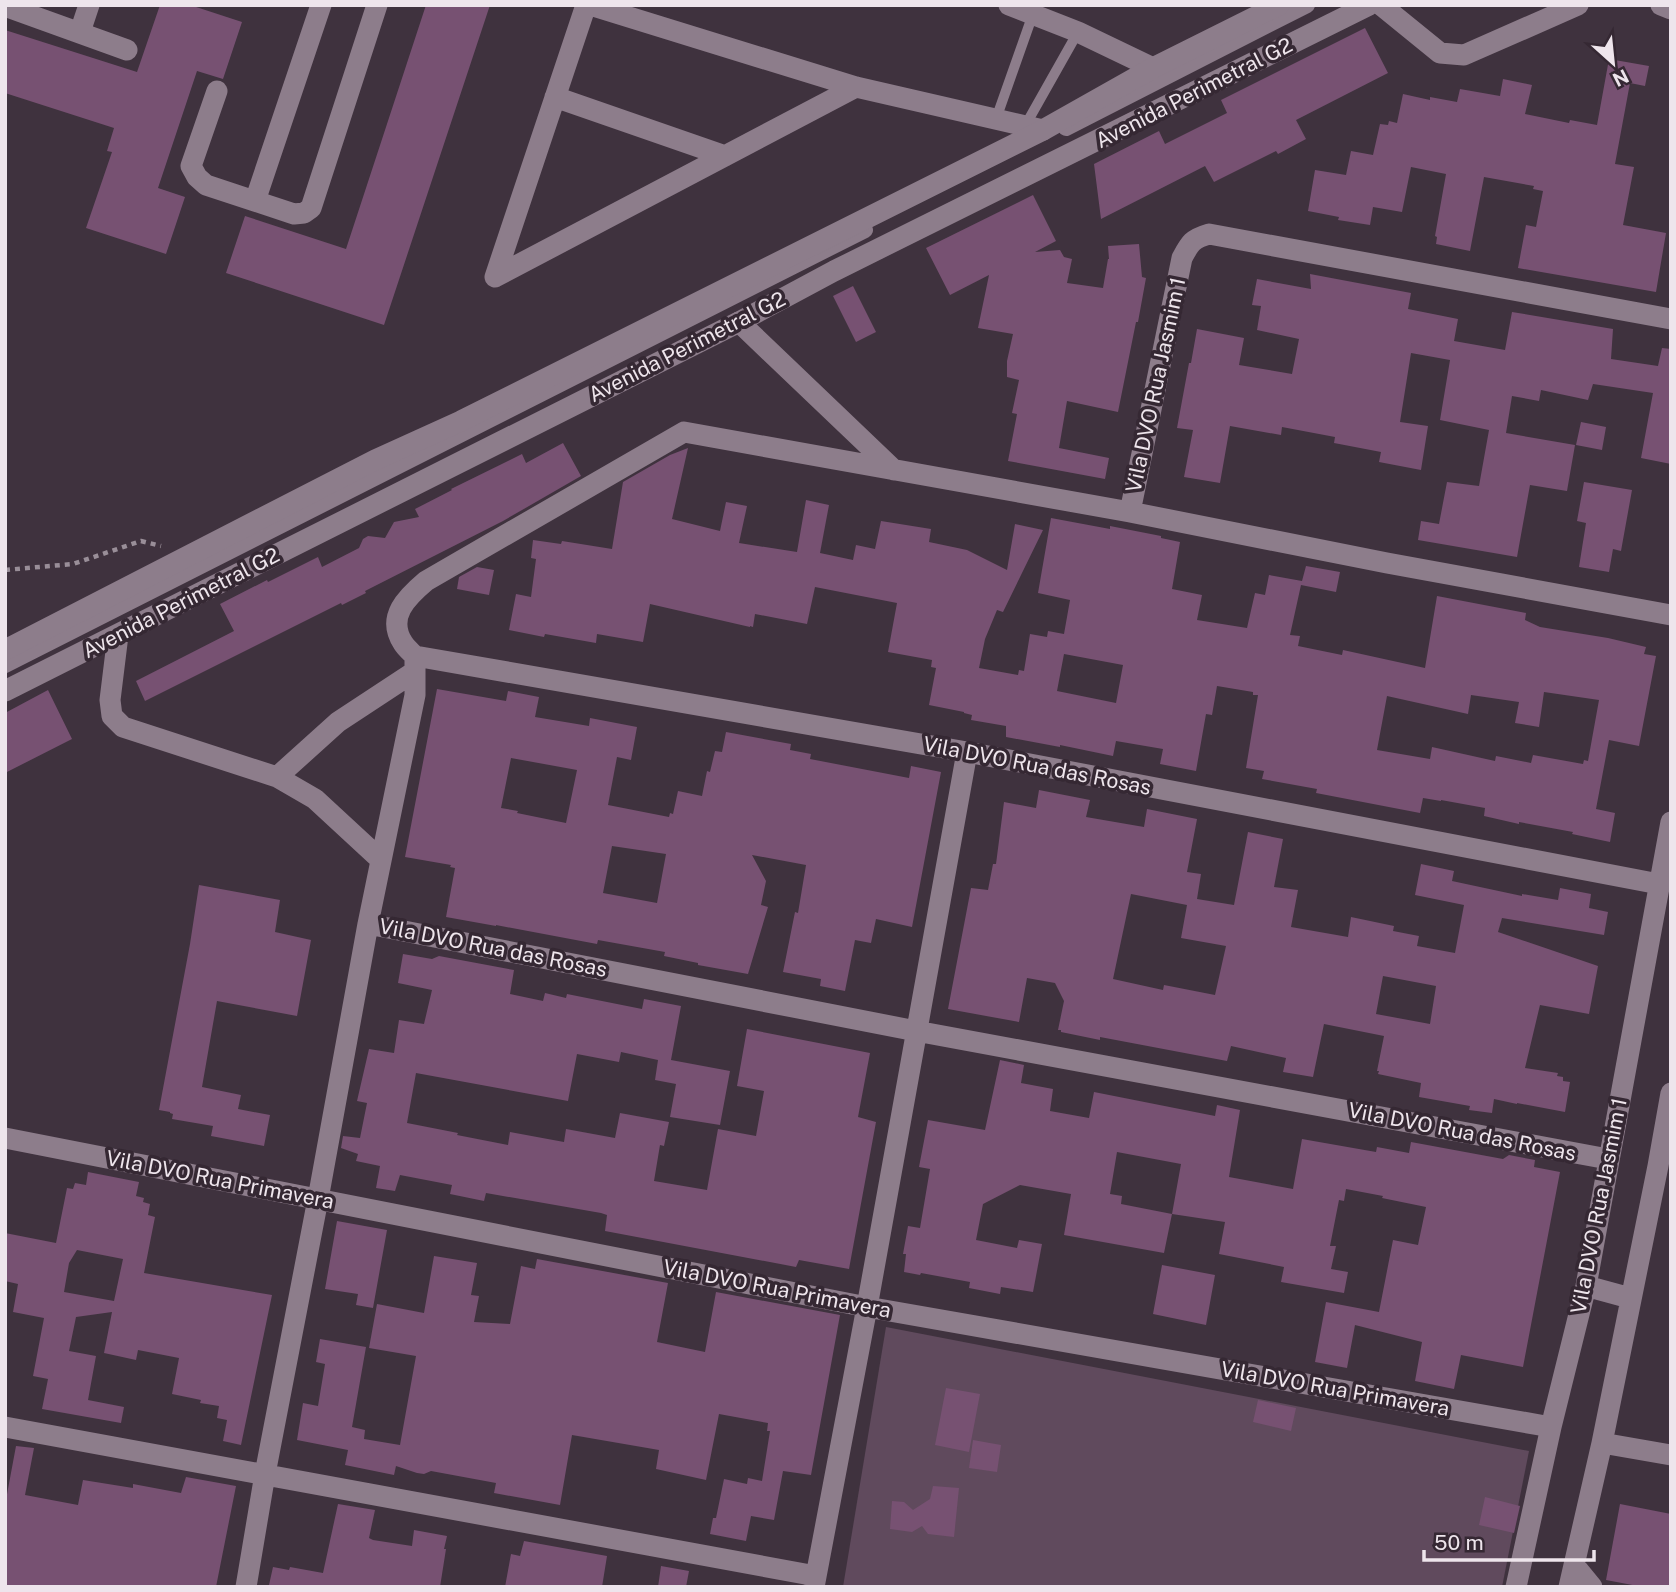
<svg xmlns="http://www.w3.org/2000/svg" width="1676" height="1592" font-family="'Public Sans',sans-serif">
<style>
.green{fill:#604a5d}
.building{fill:#775172;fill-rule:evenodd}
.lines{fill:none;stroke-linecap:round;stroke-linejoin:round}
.path{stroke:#998e98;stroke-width:4.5;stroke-dasharray:5 5;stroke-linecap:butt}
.service{stroke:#8d7d8b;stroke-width:10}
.pedestrian{stroke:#8d7d8b;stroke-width:16}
.minor{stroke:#8d7d8b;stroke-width:21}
.tertiary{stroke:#8d7d8b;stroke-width:21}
.labels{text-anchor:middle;stroke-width:7;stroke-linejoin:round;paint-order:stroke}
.street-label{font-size:21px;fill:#eee5ec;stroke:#352833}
</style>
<rect width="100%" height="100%" fill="#3f323e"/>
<path class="green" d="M886 1327 1529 1451 1502 1587H843Z"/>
<path class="building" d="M160 5H190L242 22 223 79 197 71 158 188 185 197 166 254 86 228 112 152 107 151 114 128 5 93V30L137 72Z
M426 5H490L384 325 226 273 245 216 346 249Z
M1365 28 1388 73 1296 120 1306 139 1278 154 1276 151 1214 182 1205 166 1101 219 1094 164 1159 131 1165 144 1227 113 1221 100Z
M1609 59 1649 66 1645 86 1630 83 1615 164 1634 167 1623 225 1666 233 1656 292 1518 268 1526 225 1536 227 1543 191 1533 189 1534 186 1484 177 1470 251 1436 244 1437 237 1435 236 1446 174 1411 167 1402 212 1373 207 1370 225 1338 220 1339 217 1308 211 1315 170 1346 175 1351 151 1373 155 1380 124 1388 125 1389 121 1397 123 1403 94 1430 100V97L1457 102 1460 89 1500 96 1503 79 1532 85 1525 114 1569 123 1570 120 1597 125Z
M1033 195 1056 241 1035 252 1060 250 1064 257 1072 259 1067 283 1103 288 1108 259H1109L1108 246 1139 244 1142 277 1146 278 1138 322H1136L1118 412 1067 401 1059 448 1109 458 1105 479 1008 461 1017 414 1012 413 1019 380 1007 377V361L1013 334 978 328 989 275 950 295 926 248Z
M1310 274 1411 293 1408 309 1458 319 1454 341 1505 350 1512 312 1613 329 1611 359 1658 366 1662 348 1671 349V464L1641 458 1653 393 1593 384 1588 400 1541 390 1539 401 1512 396 1506 433 1575 445 1567 491 1530 485 1517 557 1418 540 1421 521 1439 524 1447 482 1479 486 1489 430 1440 420 1450 360 1411 353 1400 422 1428 426 1421 470 1379 462 1381 452 1334 443 1335 437 1282 427 1281 435 1230 426 1220 483 1184 477 1193 430 1177 428 1189 363H1191L1197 329 1244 338 1239 365 1292 374 1299 339 1257 330 1261 306 1252 305 1257 279 1311 289Z
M853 286 876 332 856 342 833 296Z
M1581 422 1606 427 1602 450 1576 445Z
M563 443 581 476 503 521 365 591 366 593 342 605 341 603 145 701 136 681 234 631 220 604 267 580 268 582 318 557 322 567 359 548 363 539 368 536 385 538 394 522 419 517 415 509 452 490 451 489 522 454 526 463Z
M688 448 672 519 720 531 726 502 747 506 739 543 797 552 806 500 829 505 820 553 853 560 856 545 875 549 881 521 931 529 929 542 967 550 1007 570 1015 524 1043 530 1003 612 997 610 985 639 979 668 1018 675 1019 670 1024 671 1030 634 1047 637 1048 631 1064 634 1070 600 1038 593 1051 518 1110 529V526L1161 536V538L1180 542 1172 589 1202 595 1197 620 1247 628 1255 593 1265 595 1269 575 1302 581 1306 566 1340 572 1336 592 1301 585 1290 635 1300 636 1298 646 1342 655 1343 650 1425 668 1437 596 1526 613 1525 620 1540 627 1608 638 1646 647 1644 654 1656 656 1639 746 1609 740 1596 809 1615 813 1610 842 1572 834 1573 832 1519 822V824L1484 816 1485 808 1441 800V801L1423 798 1420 813 1316 793 1317 789 1262 779 1264 771 1246 768 1258 695H1253V692L1217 686 1212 715 1206 714 1196 771 1160 764 1163 749 1116 741 1113 756 1060 745V747L1006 737V726L971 720 972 715 964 713V712L929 705 936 668 931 667 932 660 888 652 897 603 815 587 807 624 755 614 753 627 750 626V627L650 604 643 642 597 634 596 643 545 634 544 637 509 630 516 594 531 597 536 559 531 558 533 540 561 544 562 541 612 549 623 482 670 455ZM1064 654 1123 665 1116 703 1057 691ZM1544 692 1599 700 1588 761 1584 760 1583 764 1533 755 1531 763 1496 756 1495 761 1432 747 1430 759 1377 750 1387 696 1468 714 1471 695 1519 702 1515 723 1539 727Z
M1584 482 1632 490 1621 551 1613 549 1609 572 1579 567 1586 523 1577 521Z
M477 567 494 570 489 595 457 589 459 577Z
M437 689 506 701 508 691 539 697 535 717 589 726 590 718 637 727 631 760 617 757 608 805 669 817 670 813 673 814 678 791 702 796 707 771 710 772 715 751 722 752 726 732 791 744 790 750 811 754 810 759 909 778 911 766 941 772 912 927 876 919 871 943 855 940 845 991 820 986 821 979 783 972 795 912 798 913 806 865 752 855 766 881 761 905 768 907 748 974 698 965V963L664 956 665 952 598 940 597 944 496 925V926L446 917 455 868 450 867 451 865 405 857ZM511 758 577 770 566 823 517 813 518 811 501 808ZM612 846 666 854 657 903 603 893Z
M48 690 72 739 5 773V713Z
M1039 790 1090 800 1086 817 1144 827 1147 809 1197 819 1187 872 1201 874 1197 899 1234 905 1248 832 1283 839 1274 887 1298 890 1291 927 1348 937 1351 917 1394 926 1393 931 1419 936 1417 946 1455 953 1464 905 1415 895 1421 864 1454 871 1452 881 1522 896V894L1558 900 1560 888 1591 894 1589 908 1608 912 1604 935 1502 918 1498 932 1598 966 1589 1014 1540 1005 1525 1068 1558 1073 1557 1076 1563 1077V1081L1570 1082 1565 1112 1517 1103V1104L1494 1099 1492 1113 1469 1110 1470 1106 1419 1097 1421 1083 1378 1074 1379 1071H1377L1384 1036 1324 1024 1313 1077 1283 1072 1286 1058 1231 1046 1227 1061 1100 1037V1040L1061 1032V1030H1058L1064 1001 1055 983 1027 978 1019 1022 948 1009 971 888 988 890 993 864H996L1004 802 1036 808ZM1131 894 1187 905 1181 938 1226 946 1215 995 1164 985 1163 990 1113 979ZM1383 976 1436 986 1430 1024 1376 1014Z
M199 885 280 900 275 932 311 940 297 1016 217 1001 202 1087 241 1095 238 1109 270 1115 264 1146 211 1136 213 1126 172 1119 173 1114 170 1113V1112L159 1110 190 944Z
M403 954 432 959 439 956 514 970 510 994 543 1001 545 993 566 998 567 994 642 1009 644 999 681 1006 671 1060 730 1071 720 1125 670 1117 676 1084 655 1080 658 1060 621 1052 619 1062 577 1054 568 1101 416 1073 407 1123 458 1133 457 1135 508 1145 510 1132 564 1142 566 1129 615 1138 620 1113 669 1122 664 1146 660 1145 654 1181 707 1190 718 1129 756 1136 764 1091 737 1086 747 1029 870 1053 858 1117 876 1122 849 1269 799 1260 796 1267 605 1231 607 1215 601 1213 486 1193 484 1201 450 1194 452 1185 400 1175 395 1191 376 1188 380 1166 356 1161 358 1154 341 1148 343 1136 360 1138 367 1103 357 1101 369 1049 394 1053 399 1020 424 1024 432 990 398 983Z
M1000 1060 1024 1065 1021 1083 1053 1089 1050 1111 1089 1118 1094 1092 1215 1116 1217 1105 1240 1110 1229 1177 1293 1189 1302 1139 1376 1152 1377 1147 1409 1153 1411 1142 1503 1159 1509 1155 1535 1160 1534 1167 1560 1172 1523 1367 1461 1355 1454 1389 1415 1381 1422 1342 1355 1325 1347 1368 1315 1362 1326 1302 1379 1312 1393 1240 1418 1245 1426 1207 1382 1198 1383 1196 1346 1189 1344 1201 1339 1200 1330 1246H1336L1331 1269 1348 1272 1344 1293 1281 1282 1284 1267 1219 1254 1225 1222 1172 1214 1164 1253 1064 1235 1071 1194 1020 1185 983 1204 976 1240 1017 1248 1019 1240 1042 1244 1033 1292 1001 1287 1000 1294 969 1288 970 1282 921 1273 920 1275 904 1272 906 1254H903L908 1226 920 1228 930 1169 919 1167 928 1120 985 1130ZM1117 1152 1181 1164 1172 1214 1121 1204 1122 1196 1110 1194Z
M88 1172 139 1182 136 1196 144 1198 143 1202 150 1204 148 1215 155 1217 144 1273 272 1295 241 1445 223 1441 227 1420 217 1418 219 1406 200 1403 201 1400 172 1394 179 1358 138 1350 136 1360 104 1353 112 1312 76 1317 69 1351 96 1356 88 1400 124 1407 121 1423 42 1409 48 1379 33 1376 44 1318 13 1312 18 1284 5 1281V1233L56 1243 67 1188 73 1189 75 1183 86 1185ZM77 1250 123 1259 114 1301 64 1292 69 1263Z
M337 1221 387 1230 373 1308 356 1305 358 1294 325 1289Z
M434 1256 477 1263 471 1295 479 1296 474 1322 510 1324 521 1266 535 1269 537 1259 668 1283 657 1342 705 1352 716 1292 840 1315 811 1475 783 1471 774 1520 751 1516 746 1541 710 1534 713 1518H716L724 1479 747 1484 748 1478 762 1481 770 1431H767L768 1423 719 1414 706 1480 656 1469 659 1450 572 1435 560 1505 494 1493 496 1483 431 1471 424 1474 417 1473 396 1466 394 1475 345 1465 348 1450 297 1440 303 1403 318 1406 325 1364 316 1362 320 1339 366 1347 352 1427 365 1430 364 1439 400 1445 416 1356 369 1348 377 1304 424 1313Z
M1162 1265 1215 1275 1206 1325 1153 1314Z
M946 1388 980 1394 969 1452 935 1445Z
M1258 1400 1296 1408 1291 1431 1253 1422Z
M973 1440 1001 1445 997 1472 969 1468Z
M16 1446 34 1448 25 1495 78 1505 83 1480 133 1488V1484L181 1493 186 1477 236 1486 216 1587H5V1505Z
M933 1486 959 1488 954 1537 928 1534 922 1526 912 1532 890 1529 892 1501 904 1502 913 1510 930 1499Z
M1485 1497 1520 1506 1514 1533 1479 1525Z
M338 1504 375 1510 369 1538 373 1540 412 1546 414 1530 447 1536 444 1549H446L440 1587H279L269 1585 273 1567 289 1570 290 1567 323 1573Z
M1620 1504 1671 1514V1587H1643L1606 1580Z
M524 1541 607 1556 602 1587H505L511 1554 520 1556Z
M661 1566 689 1571 686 1587H658Z"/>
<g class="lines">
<path class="path" d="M5 570 73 564 141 541 161 546"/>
<path class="service" d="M996 119 1033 14
M1025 126 1078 32"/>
<path class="pedestrian" d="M1066 128 1307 5
M5 665 865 230"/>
<path class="minor" d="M590 5 856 87 1043 130
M1009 5 1078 32 1153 68
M1381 5 1440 53 1464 55 1578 5
M1661 5 1671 9
M5 6 127 50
M80 32 89 5
M217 91 191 166 197 177 206 185 294 214 304 213 311 208 377 5
M555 97 725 156
M255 201 321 5
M495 277 856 87
M495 277 586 5
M1671 319 1209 234C1192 239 1190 243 1182 258L1130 512 1387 563 1671 615
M739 322 894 470
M118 635 110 700 112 716 123 727 277 777 315 799 381 860
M415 656 967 752 1659 884
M277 777 338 722 414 672
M368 924 916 1031 1608 1159
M5 1138 867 1307 1551 1427
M1586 1286 1630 1298
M5 1427 816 1576
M1602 1443 1671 1455
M1574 1565 1592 1587
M246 1587 265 1474 318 1199 368 924 415 695V656C411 652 406 648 403 643 386 617 407 597 426 581L684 432 1130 512
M814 1587 867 1307 967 752
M1516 1587 1551 1427 1586 1286 1671 822
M1569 1587 1602 1443 1658 1166 1671 1093"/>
<path class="tertiary" d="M5 650 375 460 461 421 1043 130 1153 68 1279 5
M5 691 739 322 834 271 1369 5"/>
</g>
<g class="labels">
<g class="street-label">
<text transform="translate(1194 93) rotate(-27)" y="7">Avenida Perimetral G2</text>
<text transform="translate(687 347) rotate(-27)" y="7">Avenida Perimetral G2</text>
<text transform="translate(1156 385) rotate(-78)" y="7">Vila DVO Rua Jasmim 1</text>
<text transform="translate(181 603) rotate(-27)" y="7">Avenida Perimetral G2</text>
<text transform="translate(1037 766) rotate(11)" y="7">Vila DVO Rua das Rosas</text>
<text transform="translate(493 948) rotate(11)" y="7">Vila DVO Rua das Rosas</text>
<text transform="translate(1462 1132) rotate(11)" y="7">Vila DVO Rua das Rosas</text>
<text transform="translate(220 1180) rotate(11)" y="7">Vila DVO Rua Primavera</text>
<text transform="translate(1599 1206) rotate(-79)" y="7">Vila DVO Rua Jasmim 1</text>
<text transform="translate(777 1289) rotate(11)" y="7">Vila DVO Rua Primavera</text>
<text transform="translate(1335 1389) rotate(10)" y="7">Vila DVO Rua Primavera</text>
</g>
</g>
<rect width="1676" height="1592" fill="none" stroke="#eee5ec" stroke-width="14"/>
<g transform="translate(1613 63) rotate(153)" stroke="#352833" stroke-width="5" paint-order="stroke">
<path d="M0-5L12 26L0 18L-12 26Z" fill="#eee5ec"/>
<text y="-10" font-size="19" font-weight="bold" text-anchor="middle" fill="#eee5ec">N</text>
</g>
<path d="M1424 1550v10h170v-10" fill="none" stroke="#eee5ec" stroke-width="3.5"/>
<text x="1434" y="1550" font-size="21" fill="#eee5ec" stroke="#352833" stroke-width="5" paint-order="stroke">50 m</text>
</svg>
